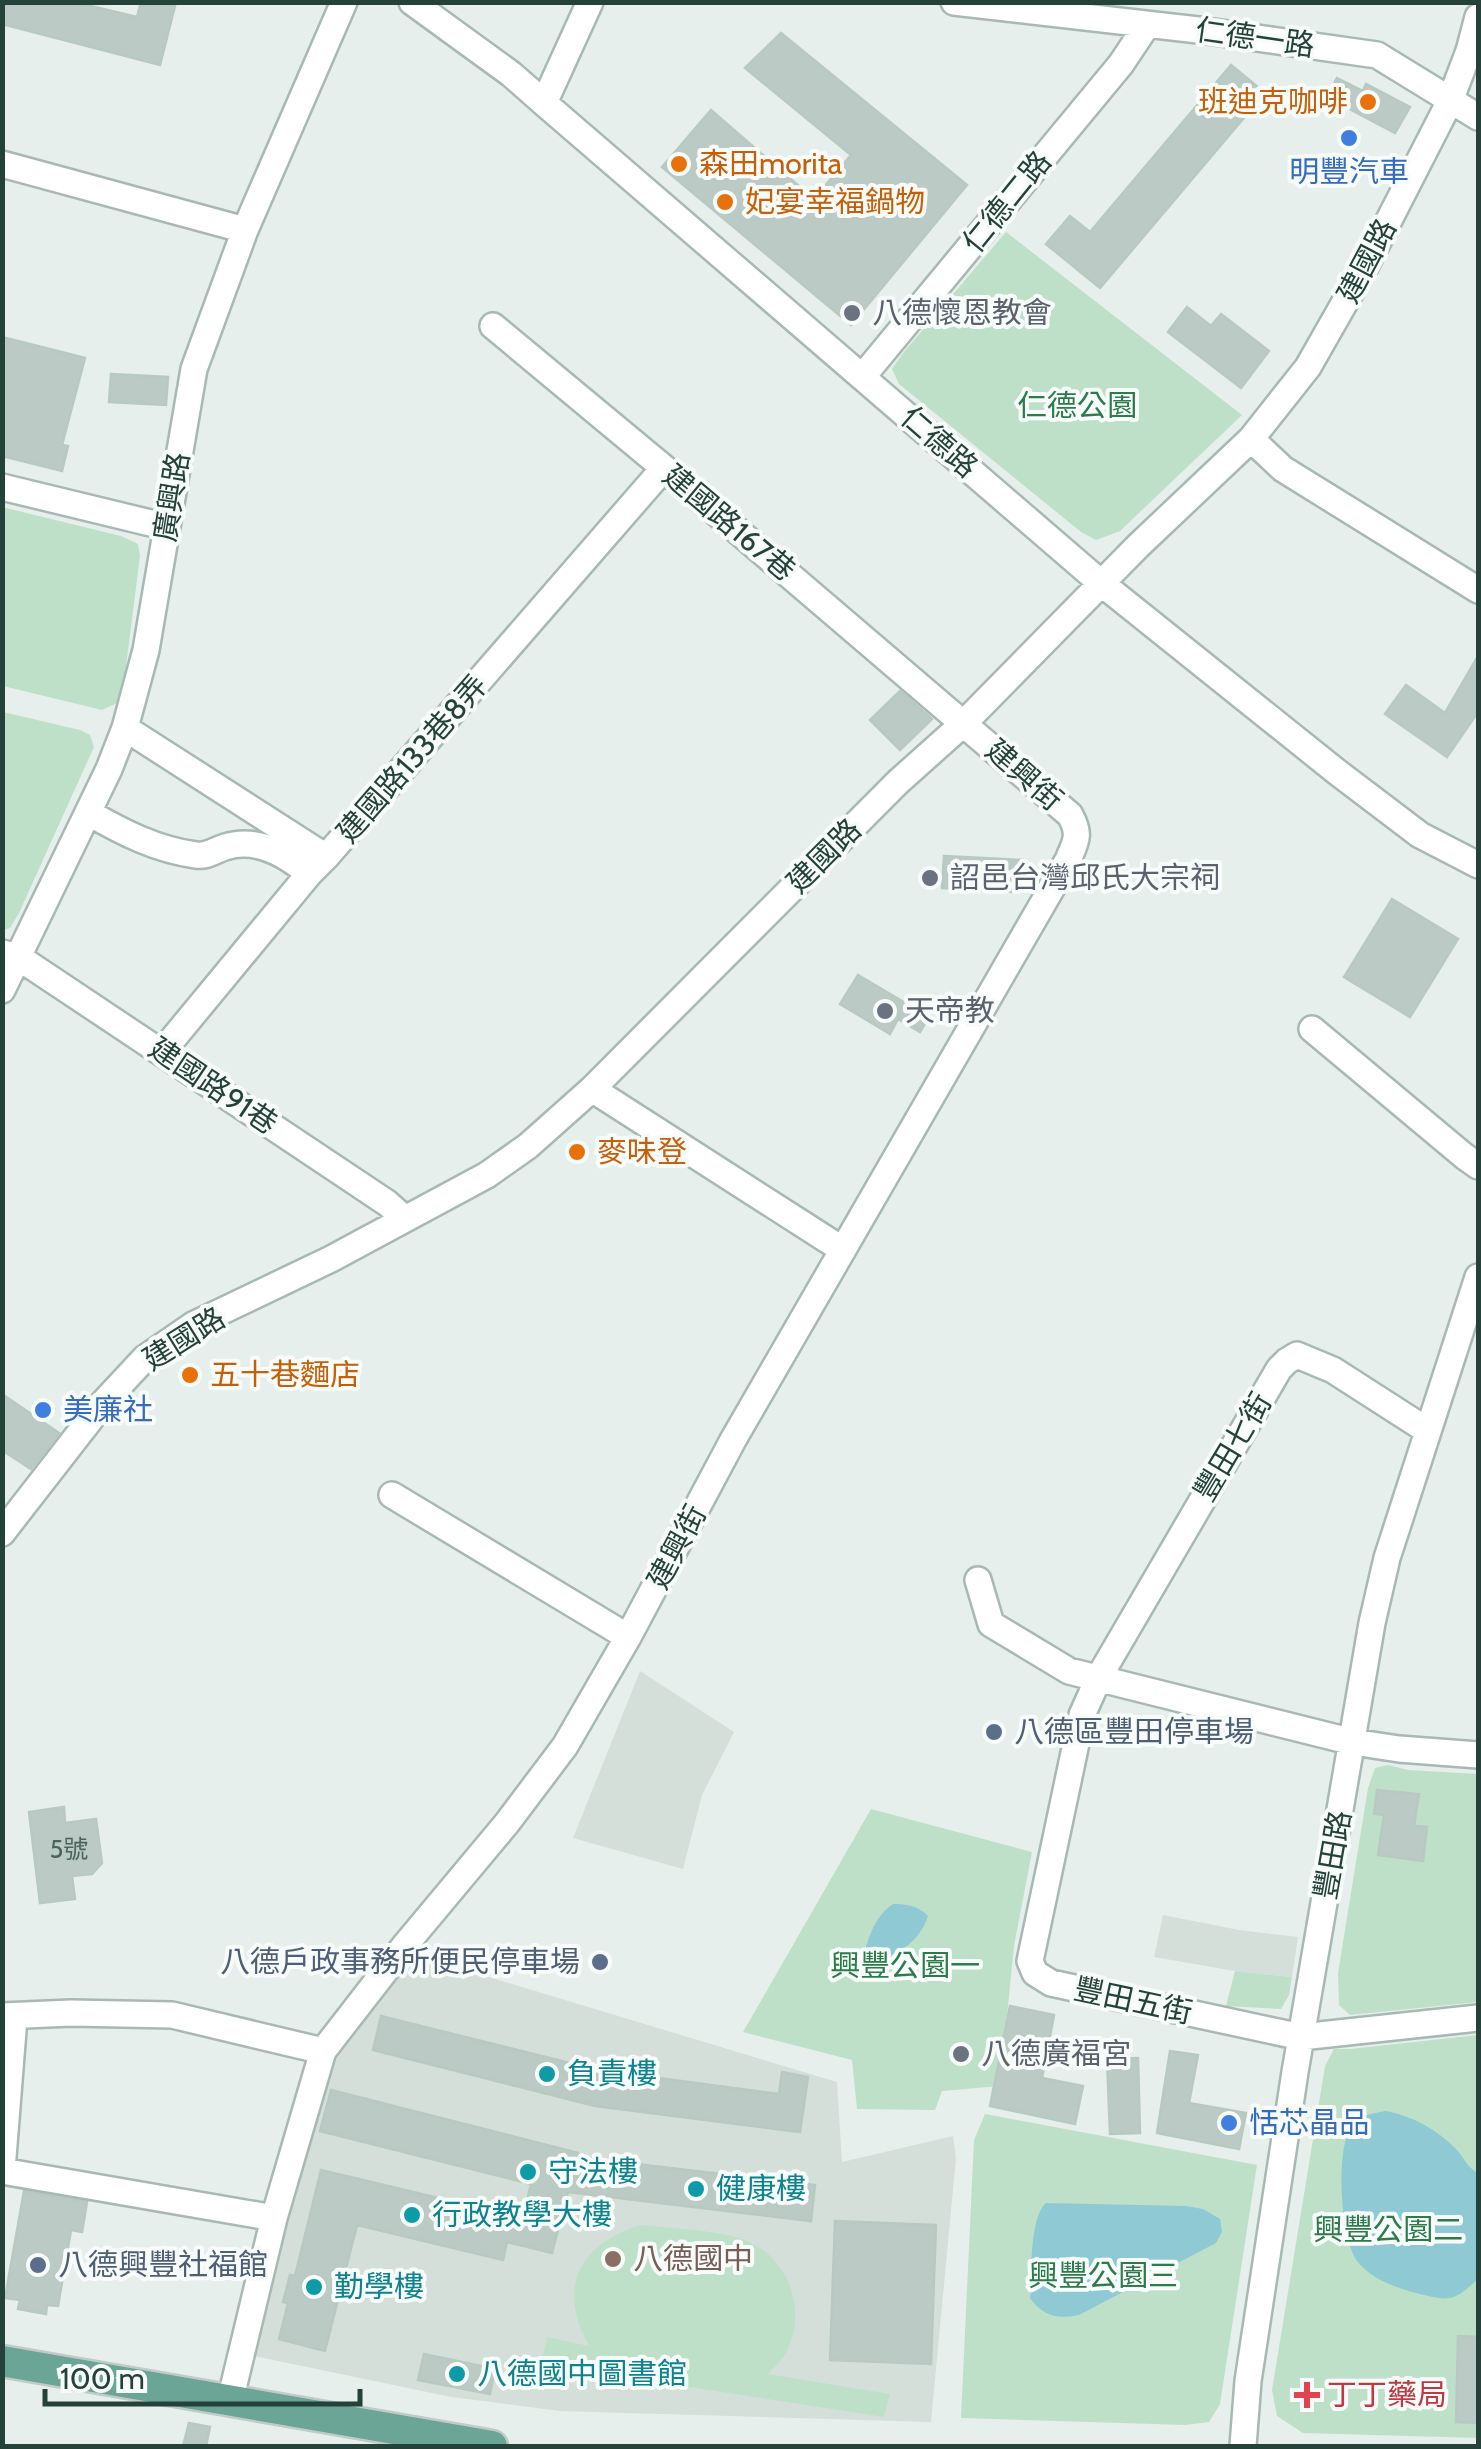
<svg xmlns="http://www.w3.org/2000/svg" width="1481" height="2449" font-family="Cabin,'Noto Sans TC',sans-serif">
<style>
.built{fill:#d4dfda}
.green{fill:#bfe0c8}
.water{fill:#8ec9d4}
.building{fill:#bbcac4;stroke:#b8c9c2;stroke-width:2.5}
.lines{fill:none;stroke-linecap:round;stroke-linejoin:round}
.minor-casing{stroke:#a8b8b2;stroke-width:30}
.major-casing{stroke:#c2cac8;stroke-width:35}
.minor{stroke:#fff;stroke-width:25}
.major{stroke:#6aa596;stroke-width:30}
.food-dot{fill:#e8710a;stroke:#f7fbf9;stroke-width:4}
.shop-dot{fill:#3f7fe0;stroke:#f7fbf9;stroke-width:4}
.worship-dot{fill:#6b7280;stroke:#f7fbf9;stroke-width:4}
.service-dot{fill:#5c6f8a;stroke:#f7fbf9;stroke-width:4}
.culture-dot{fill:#0f9aa8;stroke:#f7fbf9;stroke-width:4}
.education-dot{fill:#8d6e63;stroke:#f7fbf9;stroke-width:4}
.health-dot{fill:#e0444e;stroke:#f7fbf9;stroke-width:4}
.labels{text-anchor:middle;stroke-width:8;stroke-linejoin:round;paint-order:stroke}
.number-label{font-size:25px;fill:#4a645c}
.street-label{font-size:30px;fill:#24423a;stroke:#f7fbf9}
.food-label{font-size:30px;fill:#c56008;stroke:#f7fbf9;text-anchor:start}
.shop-label{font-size:30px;fill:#366cbe;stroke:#f7fbf9;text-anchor:start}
.worship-label{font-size:30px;fill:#5b616d;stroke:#f7fbf9;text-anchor:start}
.park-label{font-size:30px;fill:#2d7a4b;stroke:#f7fbf9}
.service-label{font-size:30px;fill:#4e5e75;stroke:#f7fbf9;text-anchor:start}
.culture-label{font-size:30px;fill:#0d838f;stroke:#f7fbf9;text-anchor:start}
.education-label{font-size:30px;fill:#785e54;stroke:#f7fbf9;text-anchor:start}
.health-label{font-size:30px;fill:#be3a42;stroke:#f7fbf9;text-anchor:start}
</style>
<rect width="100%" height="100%" fill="#e6efeb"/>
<path class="built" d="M640 1671 734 1732 702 1795 683 1869 573 1838Z
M1163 1915 1239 1930 1298 1937 1292 1977 1235 1971 1154 1957Z
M409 1953 837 2082 842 2162 953 2136 956 2158 931 2422 560 2411 451 2397 254 2356 332 2049Z"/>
<path class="green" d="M1006 232 1242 415 1120 531 1096 540 1081 532 899 384 892 369 903 353Z
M2 507 121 536 138 544 140 556 123 690 117 703 102 710 3 686Z
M3 712 80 730 90 735 94 747 19 913 10 928 3 930Z
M1388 1765 1408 1770 1478 1774V2002L1350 2015 1339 2005 1338 1973 1368 1788 1375 1768Z
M871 1809 1032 1852 1014 1946 1000 2086 942 2091 935 2110 857 2109 852 2060 743 2032Z
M1235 1971 1292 1977 1289 1995 1281 2009 1226 2006Z
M1478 2035V2438L1303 2433 1277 2416 1272 2390 1325 2066 1334 2049H1350Z
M985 2114 1257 2165 1220 2404 1209 2422 1186 2425 961 2418 974 2140Z
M640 2225C668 2228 722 2230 747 2241 789 2258 807 2310 787 2351 783 2360 774 2367 768 2374L890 2394 884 2417 541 2364 547 2337 589 2346C557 2288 578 2245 640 2225Z"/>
<path class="water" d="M893 1904C908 1904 918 1906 928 1916 919 1945 890 1960 862 1964 866 1943 874 1916 893 1904Z
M1386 2111C1413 2116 1438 2130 1457 2150 1465 2159 1467 2167 1478 2173V2279C1452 2303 1450 2301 1416 2293 1394 2287 1371 2279 1357 2261 1340 2238 1335 2148 1352 2125 1360 2115 1374 2113 1386 2111Z
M1046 2203 1186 2206 1203 2209 1220 2219 1222 2232 1216 2243 1079 2315C1059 2319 1043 2317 1030 2298 1032 2274 1029 2218 1046 2203Z"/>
<path class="building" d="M2 2H74L137 17 141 2H176L160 65 2 24Z
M781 33 967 185 851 325 662 167 711 110 814 199 851 155 745 68Z
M1231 65 1265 93 1100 288 1046 244 1070 216 1090 232Z
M1337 78 1363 91 1366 84 1410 107 1395 133 1327 97Z
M1187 307 1211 326 1221 314 1269 351 1241 388 1168 332Z
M2 337 85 358 62 445 68 446 62 471 2 456Z
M111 374 168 377 166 405 109 402Z
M1478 656V712L1447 757 1385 714 1406 685 1445 713Z
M900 691 932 719 900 750 870 720Z
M944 856 1023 860 1022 879H1015L1014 892 942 888Z
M1392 899 1458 939 1410 1017 1344 977Z
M858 975 929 1017 920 1032 898 1019 890 1034 840 1004Z
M2 1394 59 1433 31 1469 2 1450Z
M1377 1790 1419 1794 1414 1826 1427 1827 1423 1861 1378 1855 1384 1815 1374 1814Z
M64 1807 65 1823 96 1819 102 1863 92 1874 72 1876 75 1899 40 1903 29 1812Z
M1010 2006 1054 2015 1042 2078 1083 2086 1075 2124 990 2106Z
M381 2016 598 2070 779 2094 782 2072 808 2077 800 2132 595 2106 373 2050Z
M1170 2051 1198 2055 1189 2103 1246 2113 1239 2149 1157 2133Z
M1138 2058 1140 2133 1110 2134 1107 2059Z
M331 2090 578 2153 577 2157 815 2185 811 2221 568 2192 552 2253 507 2242 503 2260 357 2225 325 2351 279 2339 288 2303 283 2302 290 2275 295 2276 321 2170 523 2218 531 2184 320 2131Z
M24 2191 87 2202 82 2232 71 2230 58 2306 47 2305 46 2314 18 2309 20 2300 5 2298Z
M835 2221 936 2225 931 2364 830 2360Z
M1458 2336 1478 2337V2423L1456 2422Z
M424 2354 495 2369 490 2394 418 2380Z
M189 2423 210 2427 206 2446H183Z"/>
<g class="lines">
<defs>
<path id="minor" d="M412 2 511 74 544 103 1101 583 1337 772 1420 835 1478 865
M954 2 1207 31 1377 55 1478 117
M544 103 590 2
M2 164 245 230
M863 376 1121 64 1147 25
M1251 439 1283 469 1478 590
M2 487 167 527
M125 728 326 857
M89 813C122 832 157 850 196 855 207 857 215 850 225 847 256 837 286 854 309 874
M2 953 18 957 387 1203 405 1219
M2 990 109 769 125 728 146 650 194 369 245 230 344 2
M1312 1029 1464 1156 1478 1166
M162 1052 309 874 326 857 664 468
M592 1089 843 1250
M1428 1431 1333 1370 1297 1355 1287 1361 1279 1369 1099 1677 1082 1715 1030 1961 1035 1973 1051 1983 1301 2037 1478 2018
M392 1495 628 1637
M2 1533 103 1403 145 1358 193 1325 331 1259 487 1175 528 1146 592 1089 898 782 964 723 1138 546 1251 439 1308 367 1366 265 1450 101 1469 51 1478 17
M978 1580 991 1624 1069 1671 1353 1742 1399 1749 1478 1755
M2 2016 71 2013 172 2015 323 2051
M2 2170 14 2018
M2 2171 274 2218
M230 2401 274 2218 323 2051 406 1944 507 1823 565 1746 628 1637 733 1440 1068 860C1076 841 1081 835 1070 815L664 468 493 326
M1243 2446 1248 2381 1295 2072 1372 1623 1387 1558 1478 1277"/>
<path id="major" d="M2 2361 492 2446"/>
</defs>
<use href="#minor" class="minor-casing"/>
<use href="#major" class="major-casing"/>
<use href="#minor" class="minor"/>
<use href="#major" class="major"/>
</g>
<g class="food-dot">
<circle cx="1368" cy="102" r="10"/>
<circle cx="679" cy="164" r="10"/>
<circle cx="725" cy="202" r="10"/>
<circle cx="577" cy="1152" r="10"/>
<circle cx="190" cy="1375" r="10"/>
</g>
<g class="shop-dot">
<circle cx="1349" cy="138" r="10"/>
<circle cx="43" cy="1410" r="10"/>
<circle cx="1229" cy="2123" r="10"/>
</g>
<g class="worship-dot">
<circle cx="852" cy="313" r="10"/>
<circle cx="930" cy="878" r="10"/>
<circle cx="885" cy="1011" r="10"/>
<circle cx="961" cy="2054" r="10"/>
</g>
<g class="service-dot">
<circle cx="994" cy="1732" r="10"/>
<circle cx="600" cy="1962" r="10"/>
<circle cx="38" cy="2265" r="10"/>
</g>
<g class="culture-dot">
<circle cx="547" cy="2074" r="10"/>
<circle cx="528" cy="2172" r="10"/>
<circle cx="696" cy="2189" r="10"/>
<circle cx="412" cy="2215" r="10"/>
<circle cx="314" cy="2287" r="10"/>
<circle cx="457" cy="2374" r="10"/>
</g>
<circle class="education-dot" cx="613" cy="2259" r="10"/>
<path class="health-dot" d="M1302 2380h10v10h10v10h-10v10h-10v-10h-10v-10h10z"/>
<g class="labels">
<g class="number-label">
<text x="69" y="1858">5號</text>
</g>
<g class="street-label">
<text transform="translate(1255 38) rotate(8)" y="10">仁德一路</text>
<text transform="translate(1007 202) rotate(-51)" y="10">仁德二路</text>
<text transform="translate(1367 261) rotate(-62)" y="10">建國路</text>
<text transform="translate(939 442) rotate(41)" y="10">仁德路</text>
<text transform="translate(172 497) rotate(-81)" y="10">廣興路</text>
<text transform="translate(729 523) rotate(40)" y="10">建國路167巷</text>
<text transform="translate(412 759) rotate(-49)" y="10">建國路133巷8弄</text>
<text transform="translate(1024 775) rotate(41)" y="10">建興街</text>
<text transform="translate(824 856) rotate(-45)" y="10">建國路</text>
<text transform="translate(213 1086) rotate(34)" y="10">建國路91巷</text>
<text transform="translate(184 1339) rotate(-32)" y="10">建國路</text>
<text transform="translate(1233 1447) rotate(-59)" y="10">豐田七街</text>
<text transform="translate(677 1547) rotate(-62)" y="10">建興街</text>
<text transform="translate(1333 1855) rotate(-80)" y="10">豐田路</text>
<text transform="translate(1133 2001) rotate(12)" y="10">豐田五街</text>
</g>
<g class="food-label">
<text x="1348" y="112" text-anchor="end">班迪克咖啡</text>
<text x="699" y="174">森田morita</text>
<text x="745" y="212">妃宴幸福鍋物</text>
<text x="597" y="1162">麥味登</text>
<text x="210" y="1385">五十巷麵店</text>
</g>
<g class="shop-label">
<text x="1349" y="182" text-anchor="middle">明豐汽車</text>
<text x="63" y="1420">美廉社</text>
<text x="1249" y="2133">恬芯晶品</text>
</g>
<g class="worship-label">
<text x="872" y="323">八德懷恩教會</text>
<text x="950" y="888">詔邑台灣邱氏大宗祠</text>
<text x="905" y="1021">天帝教</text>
<text x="981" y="2064">八德廣福宮</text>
</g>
<g class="park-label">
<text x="1077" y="416">仁德公園</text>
<text x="905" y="1976">興豐公園一</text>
<text x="1388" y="2240">興豐公園二</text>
<text x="1103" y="2286">興豐公園三</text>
</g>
<g class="service-label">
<text x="1014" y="1742">八德區豐田停車場</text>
<text x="580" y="1972" text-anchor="end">八德戶政事務所便民停車場</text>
<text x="58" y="2275">八德興豐社福館</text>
</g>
<g class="culture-label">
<text x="567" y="2084">負責樓</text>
<text x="548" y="2182">守法樓</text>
<text x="716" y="2199">健康樓</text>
<text x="432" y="2225">行政教學大樓</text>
<text x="334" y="2297">勤學樓</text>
<text x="477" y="2384">八德國中圖書館</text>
</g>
<g class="education-label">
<text x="633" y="2269">八德國中</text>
</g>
<g class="health-label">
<text x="1327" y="2405">丁丁藥局</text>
</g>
</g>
<rect width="1481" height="2449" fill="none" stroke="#24423a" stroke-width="10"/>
<path d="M45 2389v15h315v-15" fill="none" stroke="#24423a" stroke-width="5"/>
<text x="60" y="2389" font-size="30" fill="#24423a" stroke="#f7fbf9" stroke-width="8" paint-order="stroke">100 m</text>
</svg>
